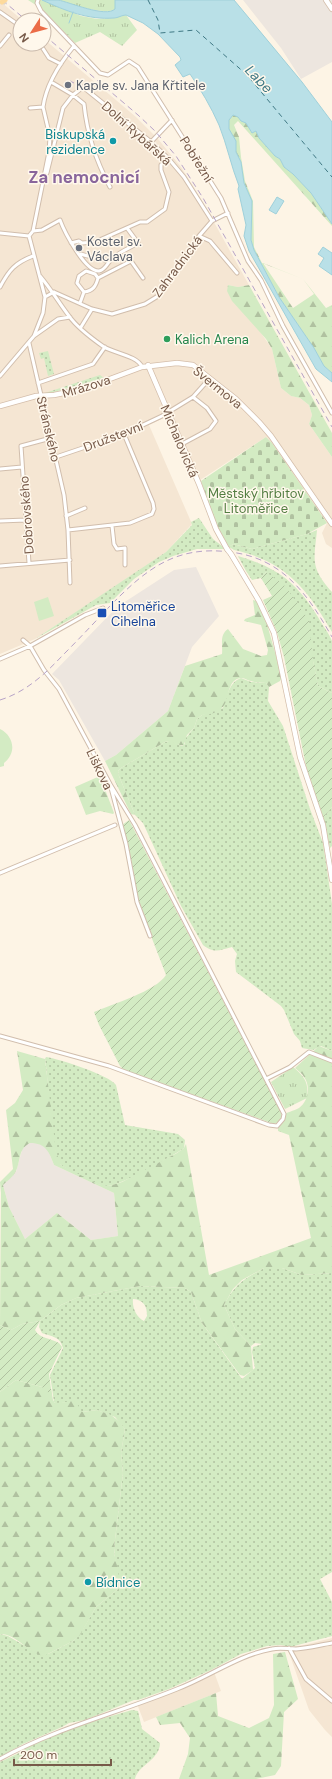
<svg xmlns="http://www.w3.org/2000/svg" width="332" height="1779" font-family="'DM Sans',sans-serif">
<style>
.residential{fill:#f5e6d3}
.industrial{fill:#ede6df}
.grass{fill:url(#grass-dots);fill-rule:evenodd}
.forest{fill:url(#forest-firs);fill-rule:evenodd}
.cemetery{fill:url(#cemetery-stones)}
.park{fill:url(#park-tufts)}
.garden{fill:url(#garden-furrows)}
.pitch{fill:#d3ebc3}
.water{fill:#b9e0e7;stroke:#9fd0da}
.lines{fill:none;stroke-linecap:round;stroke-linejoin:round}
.stream{stroke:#9fd0da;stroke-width:1}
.ferry{stroke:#3f7884;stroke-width:1;stroke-dasharray:5 4;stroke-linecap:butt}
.street-casing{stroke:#d1bead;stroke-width:5}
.secondary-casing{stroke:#d4beab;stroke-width:6}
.street{stroke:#fff;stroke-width:3}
.secondary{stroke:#fff;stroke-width:4.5}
.rail{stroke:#b7a3c7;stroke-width:1;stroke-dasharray:6 4;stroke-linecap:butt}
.secondary-bridge-casing{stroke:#d4beab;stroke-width:6;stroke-linecap:butt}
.primary-bridge-casing{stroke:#dcd4d0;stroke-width:7;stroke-linecap:butt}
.secondary-bridge{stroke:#fff;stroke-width:4.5}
.primary-bridge{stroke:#fdda9c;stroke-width:5}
.worship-dot{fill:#6b7280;stroke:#fff8ec;stroke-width:1.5}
.culture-dot{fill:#0f9aa8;stroke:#fff8ec;stroke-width:1.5}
.leisure-dot{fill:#2e9e5b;stroke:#fff8ec;stroke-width:1.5}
.transit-dot{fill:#1a4fb4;stroke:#fff8ec;stroke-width:1.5}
.labels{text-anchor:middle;stroke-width:3;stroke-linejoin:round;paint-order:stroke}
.worship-label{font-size:13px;fill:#5b616d;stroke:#fff8ec;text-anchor:start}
.street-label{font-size:13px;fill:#775a49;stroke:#fff8ec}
.culture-label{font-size:13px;fill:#0d838f;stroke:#fff8ec;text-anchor:end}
.leisure-label{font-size:13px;fill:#27864d;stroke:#fff8ec;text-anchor:start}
.park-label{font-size:13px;fill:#527d41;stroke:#fff8ec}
.transit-label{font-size:13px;fill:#164399;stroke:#fff8ec;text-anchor:start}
.water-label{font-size:14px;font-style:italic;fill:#3f7884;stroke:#fff8ec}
.district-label{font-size:17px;font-weight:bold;fill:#89659b;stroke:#fff8ec}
</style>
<defs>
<pattern id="grass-dots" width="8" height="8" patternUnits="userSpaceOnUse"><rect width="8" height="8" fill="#d3ebc3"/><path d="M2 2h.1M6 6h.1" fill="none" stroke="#b0c1a0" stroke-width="1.8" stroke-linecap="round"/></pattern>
<pattern id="forest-firs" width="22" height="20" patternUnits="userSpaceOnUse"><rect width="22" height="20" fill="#d3ebc3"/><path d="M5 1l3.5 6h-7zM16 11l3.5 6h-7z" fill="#b0c1a0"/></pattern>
<pattern id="cemetery-stones" width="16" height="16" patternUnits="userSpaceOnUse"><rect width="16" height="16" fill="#d3ebc3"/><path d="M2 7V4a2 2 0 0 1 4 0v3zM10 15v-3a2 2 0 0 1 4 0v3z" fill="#b0c1a0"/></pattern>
<pattern id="park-tufts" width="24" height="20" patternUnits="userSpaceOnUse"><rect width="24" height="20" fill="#d3ebc3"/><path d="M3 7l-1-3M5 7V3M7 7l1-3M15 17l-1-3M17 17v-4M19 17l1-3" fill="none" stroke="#b0c1a0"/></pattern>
<pattern id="garden-furrows" width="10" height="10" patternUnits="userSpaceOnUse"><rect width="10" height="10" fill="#d3ebc3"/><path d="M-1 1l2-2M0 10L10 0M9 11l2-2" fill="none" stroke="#b0c1a0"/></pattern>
</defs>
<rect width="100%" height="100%" fill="#fdf4e5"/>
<path class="residential" d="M0 1 22 20H20V44H44V39L136 117 158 139 181 167 201 199 249 285 238 287 228 285 272 349 281 388 291 396 300 398 309 405 312 415 309 424 332 457V548L326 544 322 533 327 523 266 437 197 482 168 416 149 425 192 524 166 552 138 571 35 639 0 654Z
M332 1638V1737L325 1730 309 1710 287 1647 304 1645Z
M214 1672 221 1691 144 1722 137 1704Z"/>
<path class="industrial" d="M243 0H332V62L301 79 281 48Z
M196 567 219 616 192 647 168 711 116 755 105 761 59 680 52 674 117 607 174 570Z
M30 1143H38L47 1148 54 1165 114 1193 118 1236 91 1240 57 1213 25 1239 9 1207 3 1185 16 1172 22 1150 24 1146Z"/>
<path class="grass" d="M48 351 54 374 48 376 44 358 41 359 39 353Z
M100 375 104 378 47 394 45 393Z
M199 518 213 539 226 549H197L173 556 159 562 134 579 110 603 96 605 35 639 166 552 192 525 191 522Z
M317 530C314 561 310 567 332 592V632C307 588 285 561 234 550L229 547 233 544 252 549 307 534Z
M238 556C278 568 296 582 318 617 322 625 329 633 332 641 332 649 332 683 332 693L318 686 313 661 266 572 261 578 252 580 246 571Z
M241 678 251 682 266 683 269 687 268 701 283 726 310 809 323 843 332 904V1051L321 1046 313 1050 302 1048 300 1041 294 1034 284 1010 281 1006 236 972 235 961 237 954 232 947C220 950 214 954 203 945L181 906 143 823 135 815 119 776 118 771 121 768 165 742H173L182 746 185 744V739L194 728 197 719 202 715 223 708C227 697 229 682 241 678Z
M332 807V846L330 848 323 818Z
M46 1057C59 1059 109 1075 116 1085L125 1125 178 1134 185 1140 184 1148C171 1157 119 1187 106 1186 94 1185 72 1172 61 1165 50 1151 49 1081 45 1059Z
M264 1268H282L302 1275 332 1273V1572L320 1579 332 1602V1636L290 1647 281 1645 267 1646 241 1654 211 1670 169 1689 138 1700H134L85 1720 69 1723 62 1727 23 1744 0 1757V1634L8 1636 37 1653 48 1654 73 1641 80 1634 96 1607 118 1589 114 1548 123 1473 121 1453 125 1429 115 1417 97 1410 82 1412 66 1402 57 1404 54 1402 50 1375 63 1348C60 1336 52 1337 42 1333L39 1327 40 1321 61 1305 76 1298 140 1286 185 1288 191 1292 202 1323 242 1379 255 1368 252 1352 253 1347 262 1344 255 1343 251 1346 235 1329 224 1305C236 1283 243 1280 264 1268ZM133 1299C144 1300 147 1306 147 1316L144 1321C136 1317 132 1307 133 1299Z
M132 1710 138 1711 142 1729 160 1743C160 1760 138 1765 135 1779H0V1762L19 1753 23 1749 77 1726Z"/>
<path class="forest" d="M233 115 238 117 241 121 246 123 252 133 256 131 259 138 275 156 280 159 284 167 293 174 311 193 332 224V226L238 121 234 125 239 137 241 157 245 181 253 201 254 247 262 263 303 279 326 308 332 305V373L324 366 314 348 279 297 254 250 251 240 252 201 244 183 241 162 236 152 234 138 229 129V120ZM263 263 303 279 314 294 293 308Z
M228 285 238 287 249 285 332 433V457L309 424 312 415 309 405 300 398 291 396 281 388 272 349 266 339 232 301 227 291Z
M253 600 256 601 265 617 282 677 280 681 269 687 266 683C261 682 256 683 251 681 248 681 245 678 242 678 226 678 230 701 222 708 216 714 209 714 202 715L197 719 194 728 187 735 184 745C177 746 173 741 165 742L121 768 118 771 119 776 135 815 131 814 105 761 116 755 168 711 185 666 222 654C223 645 219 635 228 629L243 649 261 656 267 655 268 650 261 625 244 621 245 619 255 615Z
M100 776 114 813 113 814 100 811 86 815 75 787Z
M319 1046 332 1051V1273L302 1275 282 1268H264L242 1280 233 1289 224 1305 235 1329 251 1346 253 1370 244 1376 240 1375 202 1323 191 1292 185 1288 140 1286 76 1298 61 1305 40 1321 22 1324 11 1330 0 1325 1 1193 0 1182 13 1169 6 1110 15 1103 23 1090 17 1051 45 1059 56 1152 61 1165 98 1184 109 1186 122 1182 177 1153 184 1148 186 1144 209 1275 311 1238 289 1135 278 1131C278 1126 278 1120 282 1116 286 1112 294 1111 299 1108 308 1102 311 1086 304 1077 302 1073 298 1071 295 1068ZM30 1143C46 1143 49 1152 54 1165L114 1193 118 1236 91 1240 57 1213 25 1239 9 1207 3 1185C7 1181 14 1176 16 1171 21 1160 18 1149 30 1143Z
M16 1380 42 1387 51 1388 53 1400 55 1403 66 1402 72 1399 76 1402 82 1412 97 1410 111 1415 120 1422 125 1429 121 1453 123 1473 114 1548C114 1561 122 1575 118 1589L96 1607 80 1635 73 1641 44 1656C28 1653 17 1634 0 1634V1392Z
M285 1652 298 1699 284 1712 281 1766 275 1775 256 1779H179L188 1754 190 1738 180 1723 160 1725 156 1717 216 1693 218 1716 249 1728 269 1718 274 1705 273 1654Z"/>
<path class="cemetery" d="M266 437 272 443 327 523 307 534 252 549 233 544 229 547 214 520 201 481Z"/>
<path class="park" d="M28 0H42L81 16 97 19 115 18 126 15 137 30 122 46 100 32 75 43 42 9Z
M59 0H115V9C107 16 69 4 59 0Z
M293 1067C304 1076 309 1082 307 1098L285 1109 271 1082Z"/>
<path class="garden" d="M266 572 285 586 309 620 313 660 318 686 332 693V807L323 818 307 771 284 657 277 632 263 600 272 596 261 578Z
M129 820 280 1110 282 1117 278 1122 274 1124 124 1070 120 1066 99 1025 94 1012C113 1004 156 991 166 975L138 902 127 843 122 825Z
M40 1321 35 1330C40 1339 51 1338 59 1343L62 1347 49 1374 52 1396 42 1387 16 1380 0 1392V1325L11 1330 22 1324Z"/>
<path class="pitch" d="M48 597 54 616 39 621 34 602Z
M0 729C14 736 17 753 4 763V766L0 767Z"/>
<path class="water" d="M42 0C47 0 53 0 58 0 69 2 106 18 115 9V0H234L302 82 332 122V224L311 193 293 174 284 167 280 159 275 156 259 138 256 131 252 133 246 123 241 121 238 117 233 115 229 120V129L236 141V152L241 162 244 183 252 201 251 240 254 250 279 297 314 348 324 366 332 373V382L316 369 249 251 244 236 246 225 238 189 239 186C231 166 227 145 219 125 211 107 201 90 190 74L183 77 175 65 181 60 180 57 158 34 143 23 126 15C122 15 118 18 114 18 88 20 66 11 42 0Z
M277 197 284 201 276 214 269 210Z
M323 247 332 253V275L319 266 324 258 318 254Z"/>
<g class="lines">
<path class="stream" d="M69 23 73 12"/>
<path class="ferry" d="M148 0 158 20 160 33 196 30 247 75 332 177"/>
<defs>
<path id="street" d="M38 0 37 3 41 11 100 73 108 75 129 61 138 67 221 198 248 261 261 280 283 326 332 413
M0 12 20 26
M40 44 49 58 61 64
M0 46 9 35
M51 82 73 95 84 104C87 134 96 161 110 187
M30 108 43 107
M151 142 172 120
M47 173 63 108 73 95 83 87 151 142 168 158 184 177 212 221
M33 231 42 230 60 220C64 231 85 272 99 271 105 270 106 265 110 261 116 253 130 248 138 243L127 228
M0 233 29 236
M199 236 210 241 237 273
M71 243 79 241 82 243 95 242 140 222H147L165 209 169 192 161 170V165L168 158
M81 254C91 258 100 256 109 262
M40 276C51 289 59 303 69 316 76 326 94 340 104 347 114 353 138 356 142 367
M98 278 131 261 143 278
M0 287C9 270 15 263 33 256
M54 292 92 309 112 314 145 304 158 296 199 236 212 221 228 213
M45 297 54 292
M80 303 84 292C93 291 96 286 98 278L95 274 86 271 79 276 77 283 84 292
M81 327 92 309
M34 336 58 319 70 317
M29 343 64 495 68 530 70 583
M0 376 34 336 43 313 45 297 29 236 33 231 49 152 50 137 43 107C46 85 60 63 74 46
M38 383 93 364 105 347
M182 444 210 429 216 421 207 408 193 397
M56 457 124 434 162 416 193 397 210 378
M0 469 22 467
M66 516 85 508
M0 521 26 520
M112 526 114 544 117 549 125 548V565
M68 530 130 523 152 514 154 509 153 503 124 434
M29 563 21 446 51 438
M0 566 70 560
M23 640 30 646 44 670 59 689 110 784 126 844 137 902 150 936
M0 659 30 646 85 615 103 608
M110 784 135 825 266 1079 290 1067 309 1052 332 1061
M0 873 115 825
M0 1036 109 1066 269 1125 277 1126 283 1119 284 1114 266 1079
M289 1648 306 1679 332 1701
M0 1759C56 1728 118 1713 177 1689 209 1677 238 1655 272 1649 280 1647 288 1649 296 1649 308 1648 320 1645 332 1643"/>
<path id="secondary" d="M326 0 332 9
M148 365 199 484 216 529 227 549
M0 406 36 396 54 395 83 389 142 367 177 363 193 365 236 399 259 422 271 436 332 524
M231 554 259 601 274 633 300 757 323 825 332 880"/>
</defs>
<use href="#street" class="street-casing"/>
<use href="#secondary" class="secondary-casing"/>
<use href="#street" class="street"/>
<use href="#secondary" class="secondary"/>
<path class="rail" d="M2 0 26 20
M44 35 138 115 155 131 176 156 203 198 332 427
M70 81 74 83
M0 700C26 692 45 674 63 655 79 639 94 623 109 607 145 570 175 545 230 552 283 558 308 595 332 637"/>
<defs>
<path id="secondary-bridge" d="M227 549 231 554"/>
<path id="primary-bridge" d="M2 2 5 0"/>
</defs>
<use href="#secondary-bridge" class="secondary-bridge-casing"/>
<use href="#primary-bridge" class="primary-bridge-casing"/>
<use href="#secondary-bridge" class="secondary-bridge"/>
<use href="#primary-bridge" class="primary-bridge"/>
</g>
<g class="worship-dot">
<circle cx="68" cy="85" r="4"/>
<circle cx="79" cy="248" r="4"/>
</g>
<g class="culture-dot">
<circle cx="113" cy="141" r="4"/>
<circle cx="88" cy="1582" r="4"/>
</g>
<circle class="leisure-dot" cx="167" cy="339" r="4"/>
<rect class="transit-dot" x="97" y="608" width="10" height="10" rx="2"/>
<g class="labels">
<g class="worship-label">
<text x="76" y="90">Kaple sv. Jana Křtitele</text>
<text x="87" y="246">Kostel sv.<tspan x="87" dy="15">Václava</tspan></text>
</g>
<g class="street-label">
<text transform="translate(137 133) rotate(42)" y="5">Dolní Rybářská</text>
<text transform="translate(197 159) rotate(58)" y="5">Pobřežní</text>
<text transform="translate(177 266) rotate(-53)" y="5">Zahradnická</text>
<text transform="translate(86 386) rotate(-17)" y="5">Mrázova</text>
<text transform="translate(218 387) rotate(39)" y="5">Švermova</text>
<text transform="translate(49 429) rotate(77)" y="5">Stránského</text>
<text transform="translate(113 436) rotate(-21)" y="5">Družstevní</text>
<text transform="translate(180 441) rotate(67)" y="5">Michalovická</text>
<text transform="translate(26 515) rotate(-94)" y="5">Dobrovského</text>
<text transform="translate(100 769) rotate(64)" y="5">Liškova</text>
</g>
<g class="culture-label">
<text x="105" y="139">Biskupská<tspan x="105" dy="15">rezidence</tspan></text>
<text x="96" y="1587" text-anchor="start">Bídnice</text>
</g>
<g class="leisure-label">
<text x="175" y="344">Kalich Arena</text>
</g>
<g class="park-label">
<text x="256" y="498">Městský hřbitov<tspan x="256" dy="15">Litoměřice</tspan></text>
</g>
<g class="transit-label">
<text x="111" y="611">Litoměřice<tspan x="111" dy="15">Cihelna</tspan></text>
</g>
<g class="water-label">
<text transform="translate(259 79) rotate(46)" y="5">Labe</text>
</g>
<g class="district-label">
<text x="84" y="183">Za nemocnicí</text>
</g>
</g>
<g transform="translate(32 32) rotate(234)"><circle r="19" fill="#fff8ec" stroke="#c9b9ab"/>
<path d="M0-3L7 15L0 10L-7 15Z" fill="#eb6c47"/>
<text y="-6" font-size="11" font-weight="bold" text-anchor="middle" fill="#775a49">N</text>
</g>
<path d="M14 1759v6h97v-6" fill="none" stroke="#775a49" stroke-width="2"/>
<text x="20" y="1759" font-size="12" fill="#775a49" stroke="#fff8ec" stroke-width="3" paint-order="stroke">200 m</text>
</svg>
